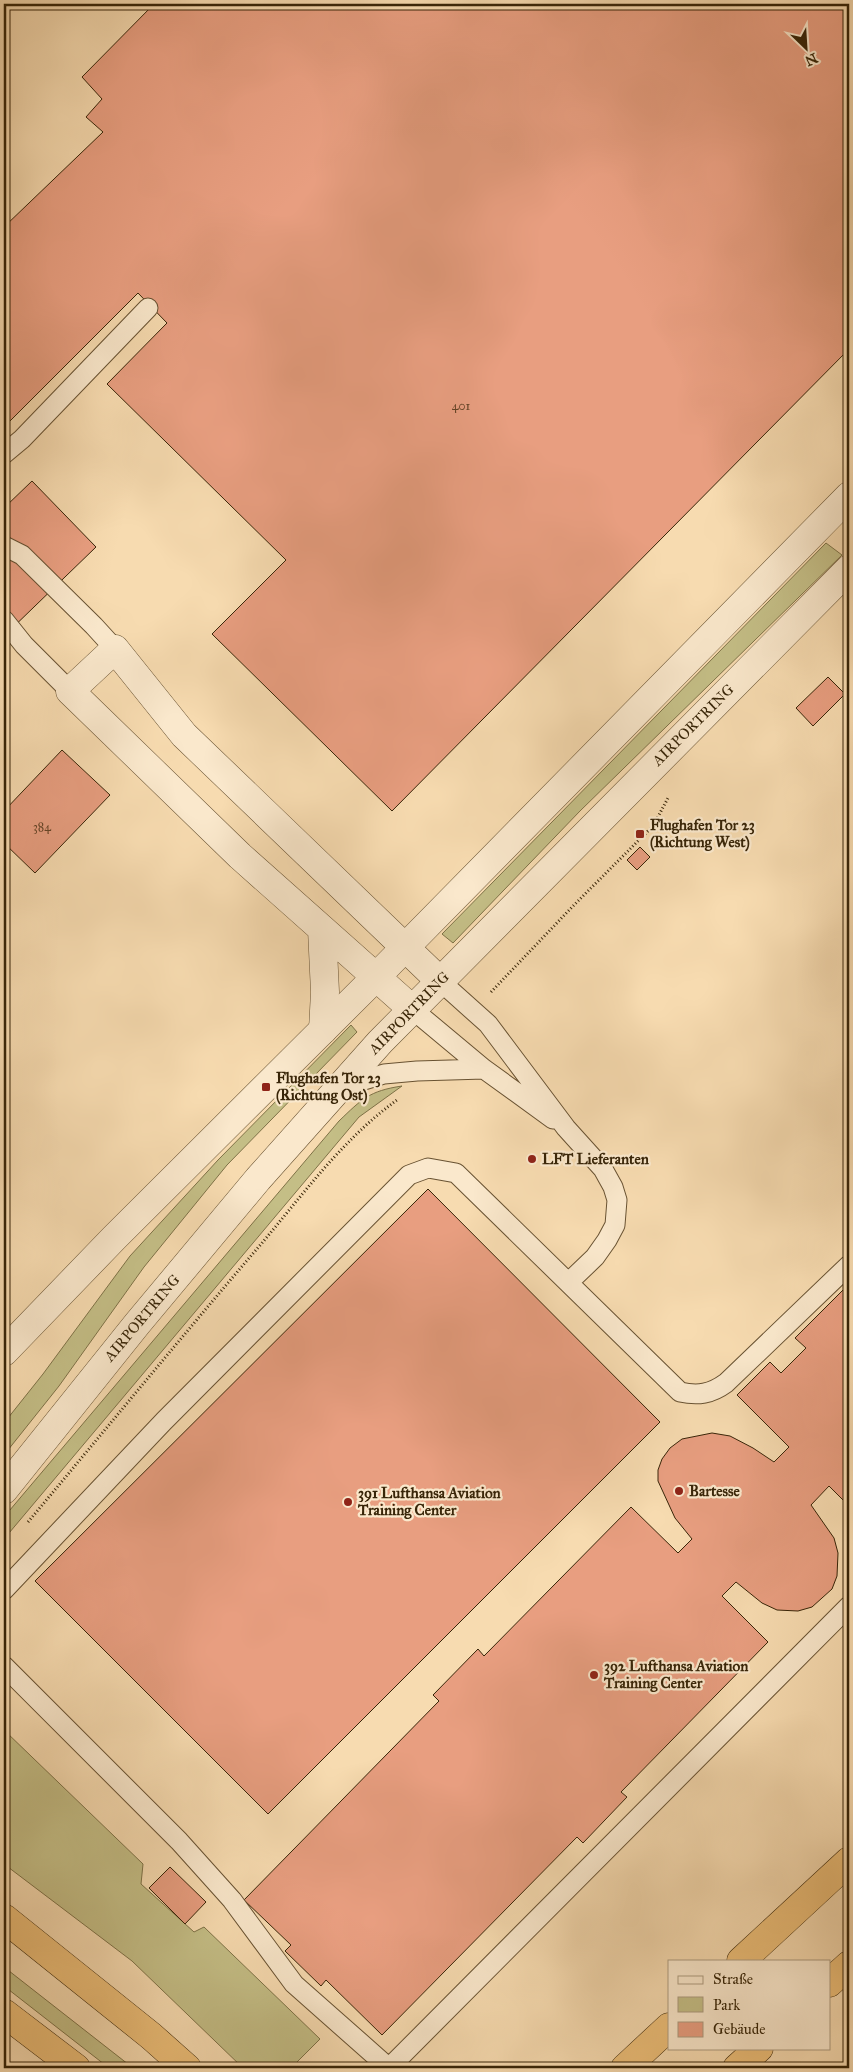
<svg xmlns="http://www.w3.org/2000/svg" width="853" height="2072" font-family="'IM FELL Great Primer',serif">
<style>
.green{fill:#c4be86;stroke:#7e7247}
.building{fill:#e89e80;stroke:#382508}
.lines{fill:none;stroke-linecap:round;stroke-linejoin:round}
.service-casing{stroke:#685232;stroke-width:21}
.minor-casing{stroke:#685232;stroke-width:29}
.tertiary-casing{stroke:#685232;stroke-width:29}
.trunk-casing{stroke:#382508;stroke-width:29}
.motorway-casing{stroke:#382508;stroke-width:29}
.path{stroke:#382508;stroke-width:3;stroke-dasharray:1 2.5;stroke-linecap:butt}
.service{stroke:#fae8cc;stroke-width:19}
.minor{stroke:#fae8cc;stroke-width:28}
.tertiary{stroke:#fae8cc;stroke-width:28}
.trunk{stroke:#ecbe78;stroke-width:28}
.motorway{stroke:#ecbe78;stroke-width:28}
.poi-dot{fill:#8f2418;stroke:#fae8cc;stroke-width:2}
.labels{text-anchor:middle;stroke-width:4.5;stroke-linejoin:round;paint-order:stroke}
.number-label{font-size:12px;fill:#644326}
.street-label{font-size:15px;fill:#382508;stroke:#fae8cc}
.poi-label{font-size:15px;font-weight:bold;fill:#382508;stroke:#fae8cc;text-anchor:start}
</style>
<rect width="100%" height="100%" fill="#f7dbb0"/>
<filter id="stains"><feTurbulence type="fractalNoise" baseFrequency=".004" numOctaves="4"/><feColorMatrix values="0 0 0 0 .2 0 0 0 0 .09 0 0 0 0 .02 0 0 0 .5 -.17"/></filter>
<radialGradient id="worn" r=".72"><stop offset=".6" stop-color="#630" stop-opacity="0"/><stop offset="1" stop-color="#630" stop-opacity=".3"/></radialGradient>
<path class="green" d="M826 543 842 555 580 811 453 943 442 934Z
M351 1025 357 1032 227 1165 144 1267 59 1386 4 1455V1423L43 1374 130 1256 218 1160Z
M402 1086 359 1117 4 1539V1517L339 1121C362 1099 369 1091 402 1086Z
M4 1730 143 1864 141 1884 194 1932 204 1927 320 2039 291 2068H243L132 1961 4 1864Z
M4 1967 133 2068H109L4 1986Z"/>
<path class="building" d="M154 4H849V349L392 811 212 634 286 560 107 384 167 323 138 293 4 427V227L103 132 86 117 102 99 82 77Z
M32 481 96 547 4 636V508Z
M828 677 845 694 813 726 796 708Z
M62 750 110 795 35 873 4 843V811Z
M640 847 650 857 637 870 627 860Z
M428 1189 660 1422 268 1814 35 1581Z
M849 1284V1506L829 1486 811 1505 834 1538 838 1553 837 1576 832 1589 812 1607 798 1611 777 1610 762 1603 736 1582 722 1596 768 1642 621 1792 627 1797 583 1843 577 1837 382 2035 326 1980 321 1986 285 1951 291 1945 244 1900 439 1701 433 1695 478 1649 484 1656 631 1507 678 1553 692 1539 675 1518 658 1481V1470L662 1459 670 1448 682 1439 712 1433 730 1436 753 1448 774 1462 789 1447 737 1395 770 1362 781 1373 806 1348 795 1338Z
M170 1867 206 1902 185 1924 149 1888Z"/>
<g class="lines">
<defs>
<path id="service" d="M4 454 22 439 148 308
M4 546 22 555 94 626 115 649
M4 620 24 645 70 691
M440 981 488 1024 566 1128 603 1169 613 1187 617 1200 615 1225 607 1240 595 1257 569 1282
M412 1009 484 1069 553 1119
M341 1087 384 1074 417 1071 484 1069
M4 1590 164 1421 409 1175 428 1168 456 1173 680 1392C698 1396 711 1394 726 1383L849 1265
M4 1666 179 1841 232 1900 294 1984 389 2068 849 1606"/>
<path id="minor" d="M322 929 325 992 323 1030
M412 1009 240 856 70 691 115 649 184 735 440 981"/>
<path id="tertiary" d="M4 1352 114 1238 376 977 849 496
M4 1490 137 1324 258 1179 380 1042 849 569"/>
<path id="trunk" d="M4 1918 151 2036 187 2068
M4 2013 76 2068"/>
<path id="motorway" d="M741 1961 849 1861
M829 1983 849 1965
M625 2068 669 2027
M737 2068 759 2048"/>
</defs>
<use href="#service" class="service-casing"/>
<use href="#minor" class="minor-casing"/>
<use href="#tertiary" class="tertiary-casing"/>
<use href="#trunk" class="trunk-casing"/>
<use href="#motorway" class="motorway-casing"/>
<path class="path" d="M491 992 574 905 653 826 668 798
M28 1522C106 1429 183 1335 262 1243 304 1193 344 1138 397 1100"/>
<use href="#service" class="service"/>
<use href="#minor" class="minor"/>
<use href="#tertiary" class="tertiary"/>
<use href="#trunk" class="trunk"/>
<use href="#motorway" class="motorway"/>
</g>
<g class="poi-dot">
<rect x="635" y="829" width="10" height="10" rx="2.5"/>
<rect x="261" y="1082" width="10" height="10" rx="2.5"/>
<circle cx="532" cy="1159" r="5"/>
<circle cx="679" cy="1491" r="5"/>
<circle cx="348" cy="1502" r="5"/>
<circle cx="594" cy="1675" r="5"/>
</g>
<g class="labels">
<g class="number-label">
<text x="461" y="410">401</text>
<text x="42" y="831">384</text>
</g>
<g class="street-label">
<text transform="translate(693 725) rotate(-45)" y="5">AIRPORTRING</text>
<text transform="translate(409 1013) rotate(-46)" y="5">AIRPORTRING</text>
<text transform="translate(142 1318) rotate(-50)" y="5">AIRPORTRING</text>
</g>
<g class="poi-label">
<text x="650" y="830">Flughafen Tor 23<tspan x="650" dy="17">(Richtung West)</tspan></text>
<text x="276" y="1083">Flughafen Tor 23<tspan x="276" dy="17">(Richtung Ost)</tspan></text>
<text x="542" y="1164">LFT Lieferanten</text>
<text x="689" y="1496">Bartesse</text>
<text x="358" y="1498">391 Lufthansa Aviation<tspan x="358" dy="17">Training Center</tspan></text>
<text x="604" y="1671">392 Lufthansa Aviation<tspan x="604" dy="17">Training Center</tspan></text>
</g>
</g>
<rect width="853" height="2072" fill="none" stroke="#f7dbb0" stroke-width="20"/>
<rect x="5" y="5" width="843" height="2062" fill="none" stroke="#382508" stroke-width="2.5"/>
<rect x="10" y="10" width="833" height="2052" fill="none" stroke="#382508"/>
<rect x="668" y="1960" width="162" height="90" fill="#fae8cc" stroke="#ac9a7e"/>
<rect x="678" y="1976" width="25" height="8" fill="#fae8cc" stroke="#ac9a7e"/>
<text x="713" y="1984" font-size="15" fill="#382508">Straße</text>
<rect x="678" y="1997" width="25" height="15" fill="#c4be86" stroke="#ac9a7e"/>
<text x="713" y="2010" font-size="15" fill="#382508">Park</text>
<rect x="678" y="2022" width="25" height="15" fill="#e89e80" stroke="#ac9a7e"/>
<text x="713" y="2034" font-size="15" fill="#382508">Gebäude</text>
<g transform="translate(806 48) rotate(155)" stroke="#fae8cc" stroke-width="4" paint-order="stroke">
<path d="M0-4L9 19L0 12L-9 19Z" fill="#382508"/>
<text y="-8" font-size="14" font-weight="bold" text-anchor="middle" fill="#382508">N</text>
</g>
<rect width="100%" height="100%" filter="url(#stains)"/>
<rect width="100%" height="100%" fill="url(#worn)"/>
</svg>
